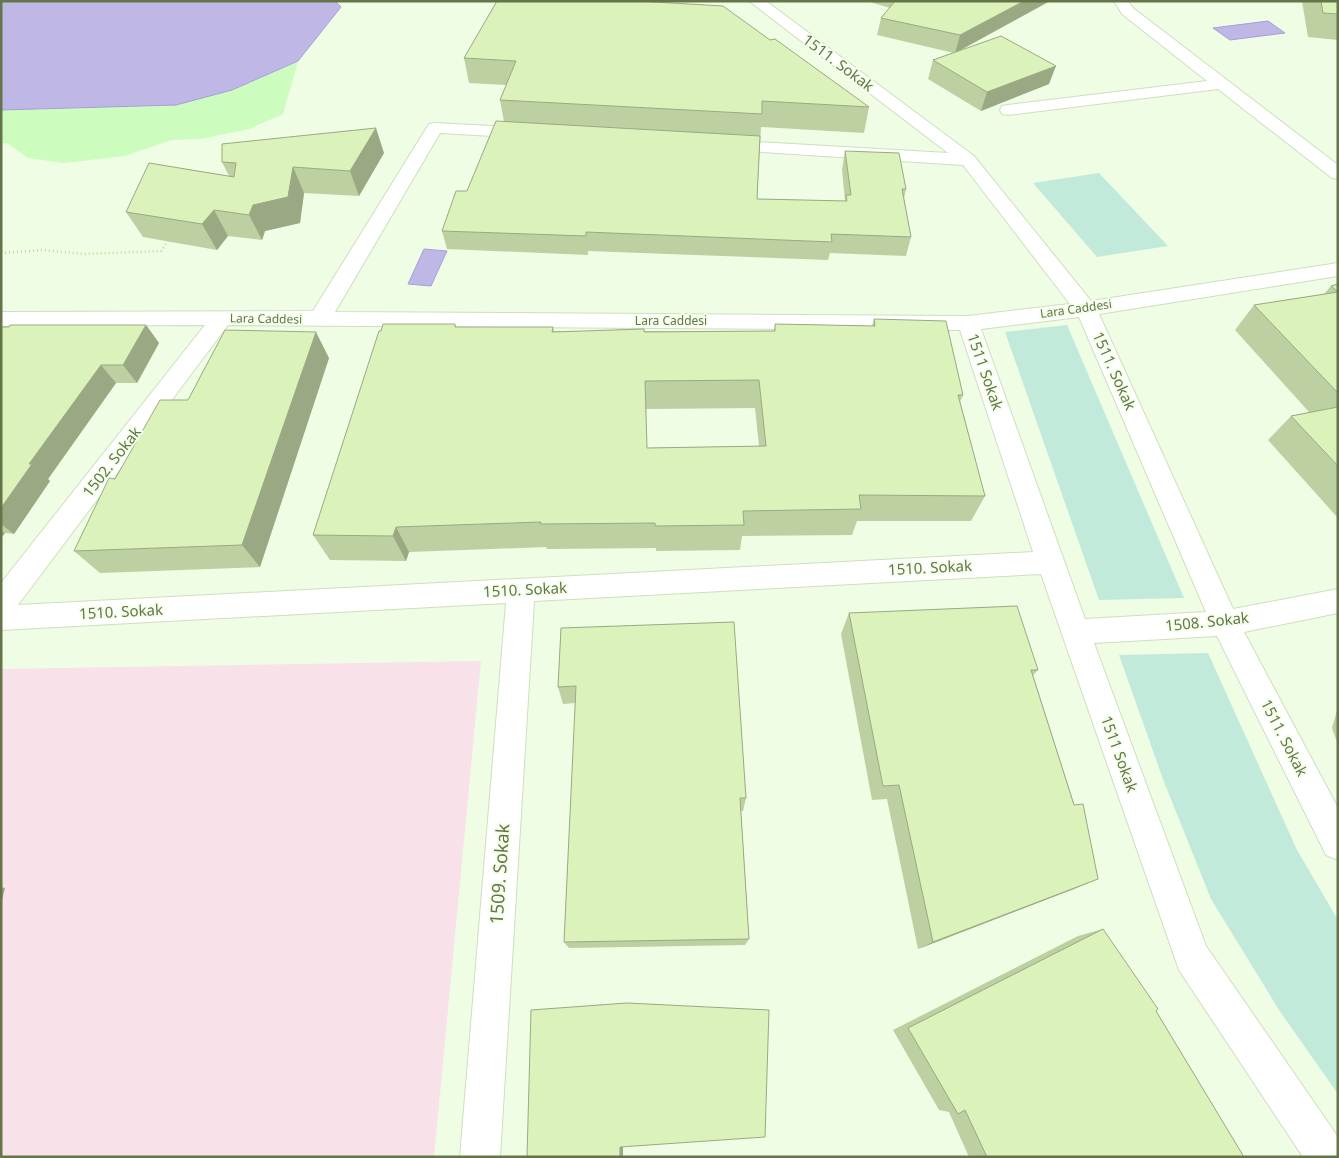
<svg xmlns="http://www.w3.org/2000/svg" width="1339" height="1158" font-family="'Noto Sans',sans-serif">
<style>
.education{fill:#f9e1ea}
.green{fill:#c2eada}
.sand{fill:#ccfcbe}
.water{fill:#bfb8e6;stroke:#a79ed8}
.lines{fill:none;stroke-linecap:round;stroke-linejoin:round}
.minor-casing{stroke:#cfdfbc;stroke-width:2}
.path{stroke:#c1d79e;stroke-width:2.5;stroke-dasharray:1 3;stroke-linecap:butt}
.minor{fill:#fff;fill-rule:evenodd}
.wall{fill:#bdd0a1;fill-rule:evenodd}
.shaded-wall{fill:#9aa983}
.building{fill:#dcf2bb;stroke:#9aa983;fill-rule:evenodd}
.labels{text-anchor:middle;stroke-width:4;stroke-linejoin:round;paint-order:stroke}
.far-street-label{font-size:12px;fill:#667549;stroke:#f3ffeb}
.street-label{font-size:15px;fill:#667549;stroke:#f3ffeb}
.near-street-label{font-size:18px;fill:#667549;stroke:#f3ffeb}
</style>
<rect width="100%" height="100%" fill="#eefde4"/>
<path class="education" d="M481 661 434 1157H1V669Z"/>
<path class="green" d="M1099 173 1168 246 1097 257 1033 183Z
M1067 325 1184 598 1099 600 1005 332Z
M1208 653 1297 850 1338 920V1094L1279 1010 1211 899 1164 782 1119 655Z"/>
<path class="sand" d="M298 61 283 114 249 129 201 139 172 140 124 156 64 163 28 158 7 143H1V110L176 105 232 90Z"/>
<path class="water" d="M1 1H335L341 7 298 61 232 90 176 105 1 110Z
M1268 21 1285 33 1230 40 1213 28Z
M424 249 447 251 431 286 408 284Z"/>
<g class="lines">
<defs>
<path id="minor" d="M749 1H766L974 156 1091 301 1338 263V276L1099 314 1233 609 1338 589V613L1244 632 1338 808V860L1326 855 1217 636 1094 643 1206 946 1338 1137V1157H1303L1179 970 1041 574 534 601 500 1157H460L506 603 1 630V583L205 325 1 326V312L313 311 429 124 435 123 530 128 536 129 539 133 536 137 530 138 440 133 335 312 968 316 1070 304 963 165 716 149 713 145 716 141 722 140 948 153ZM1079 317 1206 612 1085 619 981 329ZM228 325 960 330 1033 552 18 605Z
M1114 1H1128L1133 8 1338 165V179L1332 178 1218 89 1008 115 1002 114 1000 110 1002 106 1008 105 1207 81 1122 14Z"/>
</defs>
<use href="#minor" class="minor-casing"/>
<path class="path" d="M1 253 43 250 84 254 161 251 168 241"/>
<use href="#minor" class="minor"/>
</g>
<path class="wall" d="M867 1H1050L959 51 1049 84 981 111 928 79 933 60 954 53 877 35 881 18 890 8Z
M1302 1H1338V40L1308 37Z
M770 40 869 107 864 133 761 127 757 199 845 201 842 170 845 151 906 189 904 198 911 237 906 256 830 253 828 260 588 251V255L447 249 442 231 467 191 504 122 500 100 506 85 469 83 464 58Z
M384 153 359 196 304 193 300 223 265 231 262 240 228 236 217 250 143 237 126 212 229 176 222 162Z
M1338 284V518L1268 440 1291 416 1309 412 1235 330 1254 305 1324 294 1331 286Z
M874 319 963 395 960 402 985 496 971 521H857L852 535 742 536 740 550 656 551V548L547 549 546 547 409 552 406 561 330 560 313 535 455 324 456 327H553L554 331H774L775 324 872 326ZM755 408 759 446 647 448 646 409Z
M146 325 159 343 137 383H116L48 479 50 481 14 534 5 533 1 538V327Z
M329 358 260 567 100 573 74 551 115 479 188 400Z
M849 613 1038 670 1033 675 1098 879 918 949 887 799 872 800 841 634Z
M561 628 746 798 743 811H741L749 939 745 945 569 948 564 942 576 703 563 704 558 687Z
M1338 707V745L1332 728Z
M1103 929 1156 1011 1244 1157H969L949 1112 939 1110 893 1030 1078 936Z"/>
<path class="shaded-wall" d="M1024 1H1050L955 53 960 35Z
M1056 66 1049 84 981 111 987 92Z
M376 128 384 153 359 196 350 171Z
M293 167 304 193 300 223 265 231 262 240 249 215 253 205Z
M214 210 228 236 217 250 202 224Z
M146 325 159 343 137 383 123 365Z
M316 332 329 358 260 567 242 545Z
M101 365 116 383 48 479 50 481 14 534 1 524V508L29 464Z
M396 527 409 552 406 561 393 536Z
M1 531 5 533 1 538Z
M1098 879 1074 889 918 949 933 942Z
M1 887 5 888 1 904Z
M623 1141V1157H620V1147Z"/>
<path class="building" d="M497 1H638L723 6 770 40 775 39 869 107 762 101V114L500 100 516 61 464 58Z
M895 1H1024L960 35 881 18Z
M1321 1H1338V14L1323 13Z
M1001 36 1056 66 987 92 933 60Z
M496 121 760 136 757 199 847 201 846 195H851L845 151 899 153 906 189H902L911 237 831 234 832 242 586 232V236L442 231 456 191H467Z
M376 128 350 171 293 167 288 197 253 205 249 215 214 210 202 224 126 212 149 163 234 177 236 163 222 162V144Z
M1338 284V393L1254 305 1338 292 1331 286Z
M874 319 946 321 963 395H958L985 496 859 495 861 509 743 511 744 525 655 526V523L540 524 541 522 396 527 393 536 313 535 379 331H381L383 324H455V327H553L552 332 644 329V332L775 331V324L875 326ZM759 380 766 446 647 448 645 381Z
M10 325H146L123 365H101L29 464H32L1 508V327H9Z
M225 330 316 332 242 545 74 551 109 478 115 479 160 400H188Z
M1338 407V466L1291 416Z
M1017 606 1038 670H1031L1074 805 1083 804 1098 879 933 942 899 785 883 786 849 613Z
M734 622 746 798H740L749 939 564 942 576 686 558 687 561 628Z
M1103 929 1158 1009 1156 1011 1244 1157H987L965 1110 958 1114 908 1028Z
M627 1003 769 1010 765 1137 620 1147V1157H527L531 1010Z"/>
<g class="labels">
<g class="far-street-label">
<text transform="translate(1076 309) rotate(-8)" y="4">Lara Caddesi</text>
<text transform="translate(266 319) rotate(1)" y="4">Lara Caddesi</text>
<text x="671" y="325">Lara Caddesi</text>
</g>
<g class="street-label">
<text transform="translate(838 63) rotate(37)" y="5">1511. Sokak</text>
<text transform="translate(1114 371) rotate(66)" y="5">1511. Sokak</text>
<text transform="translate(985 372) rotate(71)" y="5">1511 Sokak</text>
<text transform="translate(112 462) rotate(-52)" y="5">1502. Sokak</text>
<text transform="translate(930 568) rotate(-3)" y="5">1510. Sokak</text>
<text transform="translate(525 590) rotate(-3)" y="5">1510. Sokak</text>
<text transform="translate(121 612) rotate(-3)" y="5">1510. Sokak</text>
<text transform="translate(1207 622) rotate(-6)" y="5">1508. Sokak</text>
<text transform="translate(1284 738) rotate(63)" y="5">1511. Sokak</text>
<text transform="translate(1119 754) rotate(70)" y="5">1511 Sokak</text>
</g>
<g class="near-street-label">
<text transform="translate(500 874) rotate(-86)" y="6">1509. Sokak</text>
</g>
</g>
<rect width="1339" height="1158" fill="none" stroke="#667549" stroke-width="5"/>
</svg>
